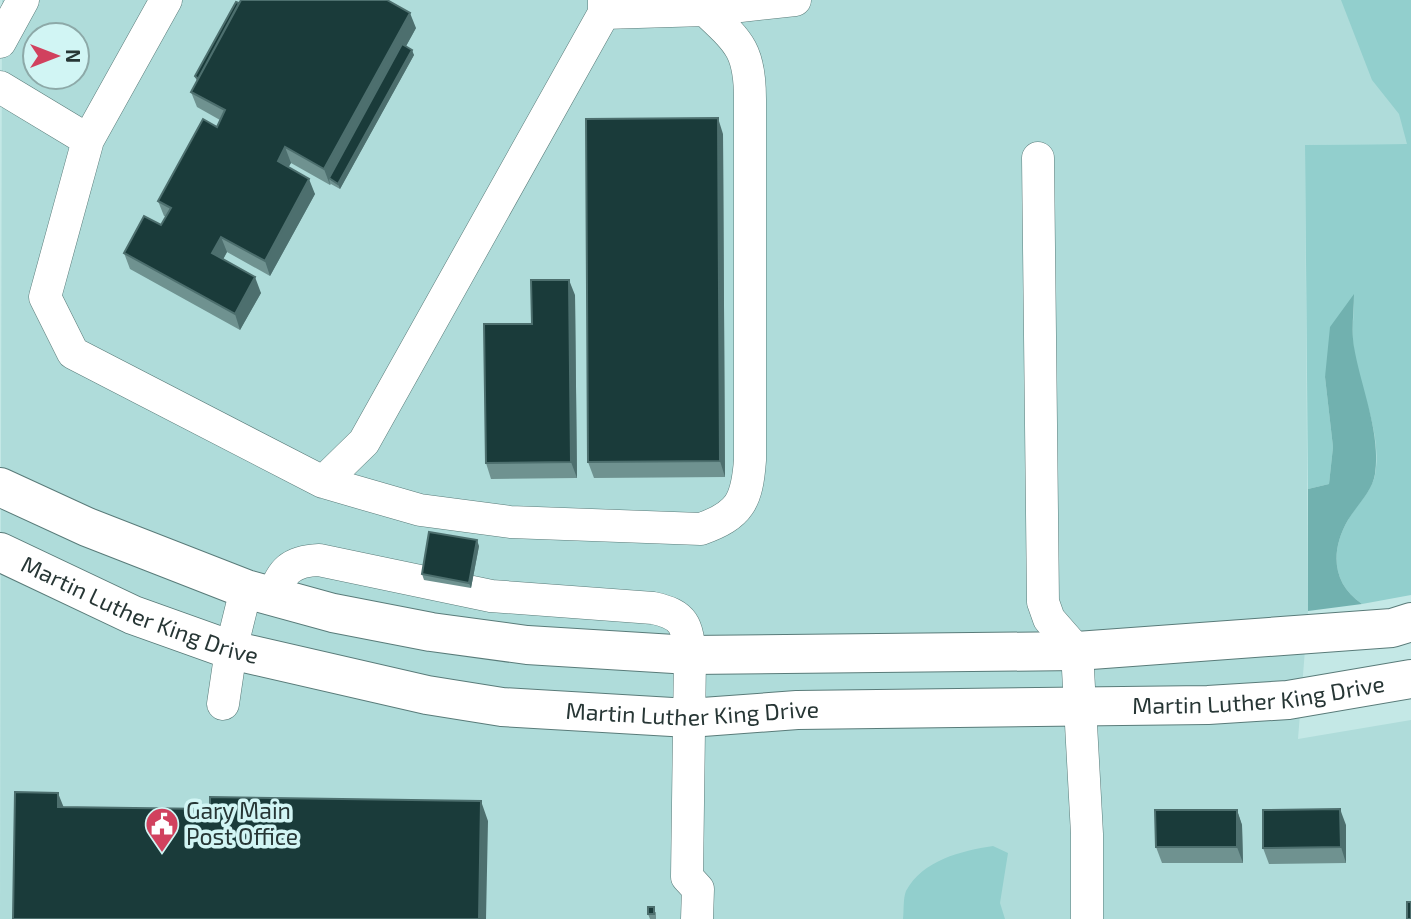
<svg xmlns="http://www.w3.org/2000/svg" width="1411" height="919" font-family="'Exo 2',sans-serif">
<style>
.built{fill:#afdcda;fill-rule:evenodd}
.green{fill:#92cfcd}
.forest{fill:#71b1af}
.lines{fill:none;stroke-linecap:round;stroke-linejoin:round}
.minor-casing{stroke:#597b79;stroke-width:33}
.major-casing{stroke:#597b79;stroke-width:40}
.minor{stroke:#fff;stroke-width:32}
.major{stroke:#fff;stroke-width:38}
.wall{fill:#6f9290}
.shaded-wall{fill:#4d6f6e}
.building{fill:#1a3b3a;stroke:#4d6f6e;stroke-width:2}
.labels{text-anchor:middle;stroke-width:7;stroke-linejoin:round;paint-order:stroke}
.street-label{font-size:23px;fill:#273635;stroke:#d1f5f4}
.poi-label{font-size:23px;fill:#273635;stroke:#d1f5f4;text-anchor:start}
</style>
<rect width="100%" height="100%" fill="#c4e8e6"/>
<path class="built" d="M2 0H1406L1407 144 1305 145 1308 611 1298 739 1411 720V919H0ZM35 35H77V77H35Z"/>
<path class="green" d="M1341 0H1411V595L1362 604C1332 584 1330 551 1348 520 1356 505 1371 493 1375 475 1383 430 1357 386 1353 343 1352 328 1354 311 1354 295L1325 377 1333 447 1329 484 1308 489 1305 145 1407 144 1399 114 1372 80Z
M993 846 1008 853 1000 903 1005 919H903C904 911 903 898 906 891 923 860 961 851 993 846Z"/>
<path class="forest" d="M1354 294C1354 311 1351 330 1354 347 1361 388 1381 432 1375 474 1372 492 1357 505 1348 520 1330 551 1332 584 1362 604L1308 611V489L1329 484 1333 447 1325 377 1330 327Z"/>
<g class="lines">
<defs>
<path id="minor" d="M705 10 795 0
M0 42 23 0
M0 87 88 140 45 297 73 353 323 482 364 442 604 13V0
M88 140 166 0
M1038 158 1043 602 1049 619 1077 651 1087 834V919
M323 482 420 510 510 522 701 529C740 515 747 501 750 460V99C750 50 739 42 705 10L604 13
M273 597C281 571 291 561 319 560L491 596 653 608C685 615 687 625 690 655L687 877 698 889 697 919
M223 704 231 650 246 589"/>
<g id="major">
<path d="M0 487 87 527 246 589 333 613 431 632 527 645 690 655 1077 651 1392 628 1411 622"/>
<path id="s1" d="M0 552 133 615 231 650 427 695 502 707 689 718 797 710 1208 705 1288 700 1411 679"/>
</g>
</defs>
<use href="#minor" class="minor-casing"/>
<use href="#major" class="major-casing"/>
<use href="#minor" class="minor"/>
<use href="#major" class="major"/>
</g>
<path class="wall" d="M239 3 416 28 406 46 414 55 340 189 331 184 330 185 291 163 288 167 315 194 270 276 227 252 223 259 261 293 240 330 130 269 124 253 161 225 166 217 164 216 158 201 217 127 220 120 197 107 191 92 197 82 195 76Z
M723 134 725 477 594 478 588 462Z
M575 295 577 478 491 479 486 463 532 324Z
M479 546 471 588 424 580 422 574Z
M1237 810 1242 825 1243 863H1162L1156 847Z
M1346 825V863L1269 864 1263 848Z
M656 912V919H650L648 914Z"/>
<path class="shaded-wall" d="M410 13 416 28 332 181 329 178 330 185 324 169Z
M412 50 414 55 340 189 338 184Z
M718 118 723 134 725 477 720 461Z
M285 147 291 163 283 177 278 161Z
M309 179 315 194 270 276 265 261Z
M221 237 227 252 218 269 212 253Z
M255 277 261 293 240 330 235 314Z
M569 280 575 295 577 478 571 462Z
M477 540 479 546 471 588 469 583Z
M58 793 66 813 58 807Z
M481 801 488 821 486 919H479Z
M1340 809 1346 825V863L1341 847Z
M1237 810 1242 825 1243 863 1237 847Z"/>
<path class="building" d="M241 0H387L410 13 324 169 285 147 278 161 309 179 265 261 221 237 212 253 255 277 235 314 124 253 144 216 161 225 171 208 158 201 203 119 217 127 225 110 191 92Z
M236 2 239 3 198 79 195 76Z
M402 44 412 50 338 184 329 178Z
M718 118 720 461 588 462 586 119Z
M531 280H569L571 462 486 463 484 324H532Z
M429 532 477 540 469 583 422 574Z
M15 792 58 793V807L210 809V797L481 801 479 919H13Z
M1340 809 1341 847 1263 848V810Z
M1155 810H1237V847H1156Z
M1407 902H1411V919H1407Z
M648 907H654V914H648Z"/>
<defs>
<symbol id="civic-pin" viewBox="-11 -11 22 30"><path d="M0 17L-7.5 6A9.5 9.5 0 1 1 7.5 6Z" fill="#d1415e" stroke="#d1f5f4"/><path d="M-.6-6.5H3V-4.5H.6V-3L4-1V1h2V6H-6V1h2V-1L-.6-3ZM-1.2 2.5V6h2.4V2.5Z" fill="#fff"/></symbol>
</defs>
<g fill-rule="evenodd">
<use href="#civic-pin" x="143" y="805" width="38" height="52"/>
</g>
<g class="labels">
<g class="street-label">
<text dy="8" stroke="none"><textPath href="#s1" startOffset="152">Martin Luther King Drive</textPath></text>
<text dy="8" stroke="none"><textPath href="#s1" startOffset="1286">Martin Luther King Drive</textPath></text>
<text dy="8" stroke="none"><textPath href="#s1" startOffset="719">Martin Luther King Drive</textPath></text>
</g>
<g class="poi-label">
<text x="186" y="819">Gary Main<tspan x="186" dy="26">Post Office</tspan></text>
</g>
</g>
<g transform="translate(56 56) rotate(90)"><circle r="33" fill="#d1f5f4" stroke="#8da9a8" stroke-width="2"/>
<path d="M0-5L12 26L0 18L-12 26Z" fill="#d1415e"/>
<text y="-10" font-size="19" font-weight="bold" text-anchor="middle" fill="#273635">N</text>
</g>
</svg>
